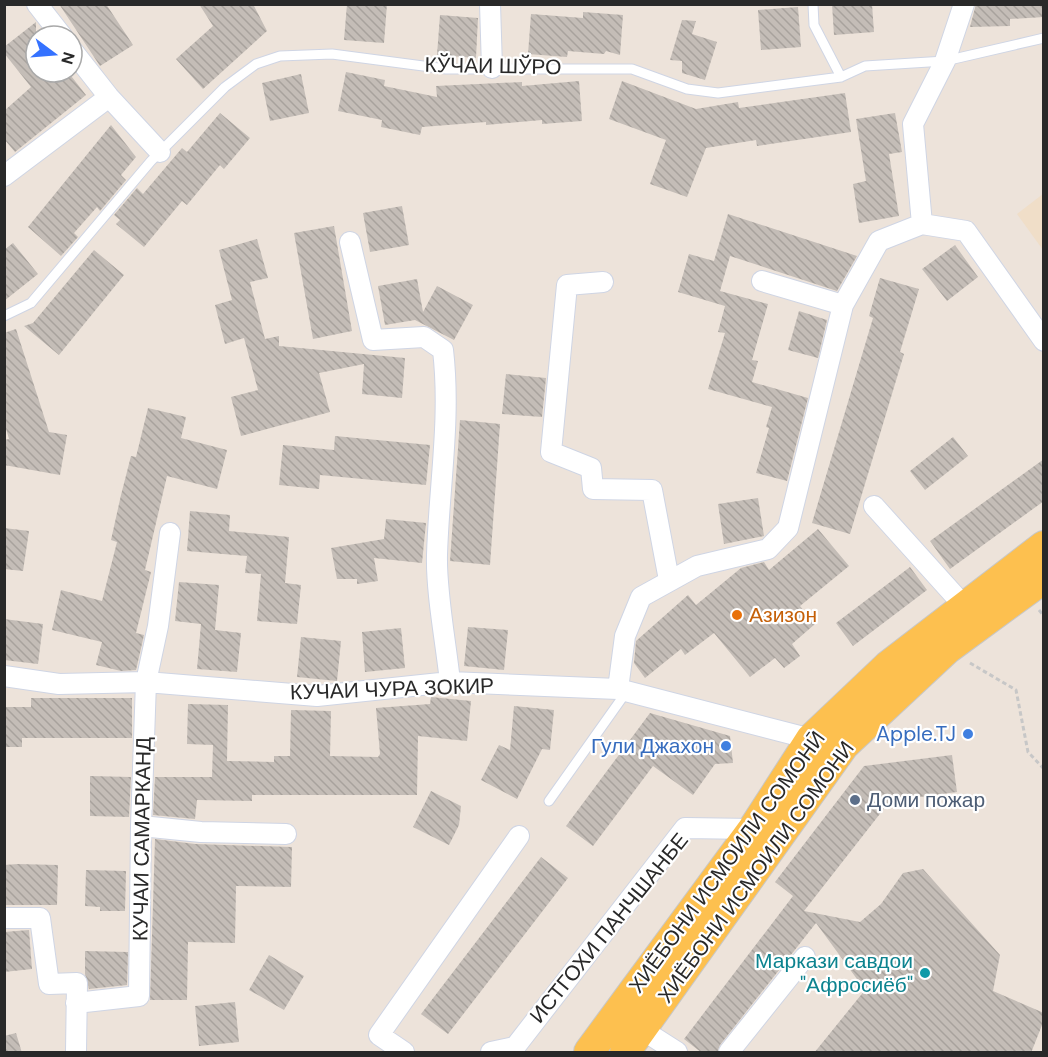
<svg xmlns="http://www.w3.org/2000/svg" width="1048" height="1057" font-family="'DM Sans',sans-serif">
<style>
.education{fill:#f0dec8}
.building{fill:url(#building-back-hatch)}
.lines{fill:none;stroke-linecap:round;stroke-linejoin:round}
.lane-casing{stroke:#cfd5e4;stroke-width:11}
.street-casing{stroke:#cfd5e4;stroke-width:22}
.primary-casing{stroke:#c7c7c7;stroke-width:32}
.path{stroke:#c7c7c7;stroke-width:3;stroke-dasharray:4.5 3;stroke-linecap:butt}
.lane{stroke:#fff;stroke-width:9}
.street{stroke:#fff;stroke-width:20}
.primary{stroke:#fdc04f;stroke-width:30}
.food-dot{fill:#e8710a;stroke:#fff;stroke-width:2}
.shop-dot{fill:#3f7fe0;stroke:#fff;stroke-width:2}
.service-dot{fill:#5c6f8a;stroke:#fff;stroke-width:2}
.culture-dot{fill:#0f9aa8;stroke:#fff;stroke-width:2}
.labels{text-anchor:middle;stroke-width:4.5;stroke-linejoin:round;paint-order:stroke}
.street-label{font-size:21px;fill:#292929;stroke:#fff}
.food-label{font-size:21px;fill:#c56008;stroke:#fff;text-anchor:start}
.shop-label{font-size:21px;fill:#366cbe;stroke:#fff;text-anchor:end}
.service-label{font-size:21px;fill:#4e5e75;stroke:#fff;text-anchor:start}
.culture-label{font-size:21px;fill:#0d838f;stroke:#fff;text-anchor:end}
</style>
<defs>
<pattern id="building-back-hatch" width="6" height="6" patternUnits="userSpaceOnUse" patternTransform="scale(1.5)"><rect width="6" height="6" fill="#c4bdb7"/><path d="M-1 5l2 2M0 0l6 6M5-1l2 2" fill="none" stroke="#a8a29d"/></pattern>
</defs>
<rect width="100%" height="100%" fill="#ede3da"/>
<path class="education" d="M1043 194V250L1017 214Z"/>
<path class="building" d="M59 4H106L133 45 100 66Z
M199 4H253L267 31 203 89 176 59 213 26Z
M347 4H387L384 43 344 40Z
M832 4H872L874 32 834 35Z
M976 4H1044V17L1010 19V26L970 27Z
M798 7 801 47 761 50 758 10Z
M583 12 623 15 620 55 606 51 604 54 568 51 567 57 528 54 531 14 583 18Z
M440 15 478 18 476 58 437 55Z
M682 20 696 21 692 34 717 42 705 80 682 73V61L670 60Z
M36 22V72H68L86 95 15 152 4 139V111L31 87 4 53V47Z
M346 72 385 80 384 86 437 97 436 86 522 82V86L579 81 582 121 542 124V120L486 125V122L422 127 420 135 381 127 382 120 338 111Z
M301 74 309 113 270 121 262 83Z
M622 81 696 109 738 102 739 108 845 93 851 132 757 146 756 140 706 148 687 197 650 184 666 140 609 119Z
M220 113 250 138 224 169 220 165 187 205 182 201 144 247 116 224 120 220 114 215 137 188 143 194 182 148 187 152Z
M895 113 902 152 889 154 899 216 859 223 853 184 866 181 856 119Z
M111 125 136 157 121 175 126 180 100 211 97 207 74 233 78 237 61 256 28 227Z
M402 206 409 245 370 252 363 213Z
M728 214 857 256 837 291 730 256 720 291 768 304 752 360 758 361 752 382 808 398 787 481 756 473 769 428 766 427 772 407 708 389 725 333 718 332 725 306 678 292 689 254 714 261Z
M334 226 352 331 313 339 294 233Z
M257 239 268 278 250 282 265 339 279 336V346L405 358 402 398 362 394 364 364 319 373 330 412 241 436 231 397 258 390 244 338 225 344 215 305 232 300 219 250Z
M13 243 38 274 4 301V250Z
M955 245 978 277 947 301 922 269Z
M94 250 124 275 59 355 24 326 33 323Z
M880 278 919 289 900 352 904 354 850 534 812 523 873 318 869 316Z
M417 279 423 312 437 286 473 305 454 340 415 320 385 325 378 286Z
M799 311 827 320 818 358 788 350Z
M16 329 49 432 67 435 60 475 4 465V440L9 439 4 422V333Z
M506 374 546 378 542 417 502 414Z
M148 408 186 417 181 438 227 450 217 489 167 476 145 570 151 572 136 633 144 635 139 657 136 670 121 671 96 665 102 642 52 630 61 590 102 601 117 542 111 540 121 495 131 456 136 457Z
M460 420 500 424 490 565 450 561Z
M335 436 430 445 426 485 320 475 319 489 279 485 283 445 334 450Z
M953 437 968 456 925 490 910 471Z
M1044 459V501L950 569 930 541Z
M758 498 764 536 724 544 718 504Z
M190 511 230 515 229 531 289 537 285 583 301 585 297 624 257 621 261 574 245 573 247 556 187 551Z
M386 519 426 523 422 563 374 558 378 581 357 584V579H337L331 548 384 539Z
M4 528 29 531 23 571 4 569Z
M818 529 849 566 800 606 815 624 792 644 800 656 784 668 775 658 750 677 714 633 685 655 681 649 645 678 634 663 636 641 688 595 696 605 741 568 764 562 769 570Z
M910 567 927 590 853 646 836 623Z
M179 582 219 585 215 630 241 633 237 672 197 669 201 624 175 621Z
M4 619 43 624 38 664 4 660Z
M468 627 508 630 504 670 464 666Z
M401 628 405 668 365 672 362 632Z
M301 637 341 641 337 681 297 677Z
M431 697 471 701 467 741 418 736 417 795H252V801L197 800 195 819 153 815 155 777H212L213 745 187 744 188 704 228 705 227 761 274 762V756H290L291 710 331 711 330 756 378 757 380 754 376 708 430 704Z
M31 698H132V738H22V747H4V707H31Z
M514 706 554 710 550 750 542 749 517 799 481 780 499 745 510 750Z
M650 713 730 736 733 763 715 764 693 795 653 766 593 846 566 826Z
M952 755 957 792 890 801 804 911 860 922 881 904 903 873 923 869 1000 955 993 991 1044 1013V1020L1031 1053H814L865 990 816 923 720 1045 717 1053H702L684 1039 793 896 775 882 864 766Z
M90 776 131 777 129 817 90 816Z
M431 791 461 806 459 825 449 845 413 827Z
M155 839 195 844 292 847 291 887 236 886 235 943 188 942 187 1000H150Z
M541 857 568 878 448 1034 421 1014Z
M18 864 58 865 57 905H4V865Z
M86 870 126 871 125 911H100V907L85 906Z
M29 930 32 969 4 972V932Z
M85 951 128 952 127 985 89 989 85 974Z
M269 955 304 976 284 1010 249 990Z
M235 1002 239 1042 199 1046 195 1006Z
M16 1033 22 1053H4V1036Z"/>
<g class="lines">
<defs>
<path id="lane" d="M813 4 814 25 841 77
M4 316 31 303 151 161 225 87 256 64 280 56 332 54 446 69H632L687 89 718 93 841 77 865 66 945 61 1044 38
M549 801 627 691"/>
<path id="street" d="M37 4 62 36
M490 4 492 68
M964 4 945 61 913 124 922 224 966 231 1044 341
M72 50 109 97 160 152
M4 176 109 97
M350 242 373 340 424 337 443 350C451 419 439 486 437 555 436 593 446 643 450 682
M762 281 843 305
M603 282 567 285 551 452 591 468 593 489 652 490 669 580
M874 506 965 607
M4 676 59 684 146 682 317 696 450 682 618 689 811 739
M618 689 625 636 641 597 697 566 768 549 788 528 843 305 879 241 922 224
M141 826 201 832 286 834
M4 918H40L49 984 77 983 76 1052
M76 1003 139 996 141 826 146 682 158 626 170 533
M641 1029 677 1052
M404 1052 379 1035 519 836
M491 1052 515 1047
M515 1052V1047L685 828 753 829
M729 1052 805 957"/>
<path id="primary" d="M589 1052 753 829 811 739 888 666 1044 546
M625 1052 844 745 947 649 1044 578"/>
</defs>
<use href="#lane" class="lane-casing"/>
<use href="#street" class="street-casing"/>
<use href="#primary" class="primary-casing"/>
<path class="path" d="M1039 610 1044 616
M970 663 1016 690 1028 752 1044 769"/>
<use href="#lane" class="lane"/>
<use href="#street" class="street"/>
<use href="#primary" class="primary"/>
</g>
<circle class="food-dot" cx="737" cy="615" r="6"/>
<g class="shop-dot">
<circle cx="968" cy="734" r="6"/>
<circle cx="726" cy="746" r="6"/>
</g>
<circle class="service-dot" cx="855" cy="800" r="6"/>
<circle class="culture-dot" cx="925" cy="973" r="6"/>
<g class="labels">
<g class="street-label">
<text transform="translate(493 66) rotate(1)" y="7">КЎЧАИ ШЎРО</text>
<text transform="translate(392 689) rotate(-2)" y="7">КУЧАИ ЧУРА ЗОКИР</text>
<text transform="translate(142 839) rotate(-89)" y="7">КУЧАИ САМАРКАНД</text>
<text transform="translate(727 862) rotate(-54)" y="7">ХИЁБОНИ ИСМОИЛИ СОМОНӢ</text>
<text transform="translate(756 872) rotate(-54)" y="7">ХИЁБОНИ ИСМОИЛИ СОМОНИ</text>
<text transform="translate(609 928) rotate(-51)" y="7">ИСТГОХИ ПАНЧШАНБЕ</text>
</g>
<g class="food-label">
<text x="749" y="622">Азизон</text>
</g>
<g class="shop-label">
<text x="956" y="741">Apple.TJ</text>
<text x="714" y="753">Гули Джахон</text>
</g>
<g class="service-label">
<text x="867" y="807">Доми пожар</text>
</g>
<g class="culture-label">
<text x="913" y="968">Маркази савдои<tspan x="913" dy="24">"Афросиёб"</tspan></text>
</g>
</g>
<rect width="1048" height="1057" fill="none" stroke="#292929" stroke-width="12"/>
<g transform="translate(54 54) rotate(106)"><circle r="28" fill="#ffffff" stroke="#a9a9a9" stroke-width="1.5"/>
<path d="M0-4.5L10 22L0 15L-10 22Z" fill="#3572ff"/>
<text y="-9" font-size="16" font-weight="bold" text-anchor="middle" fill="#292929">N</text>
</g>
</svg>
